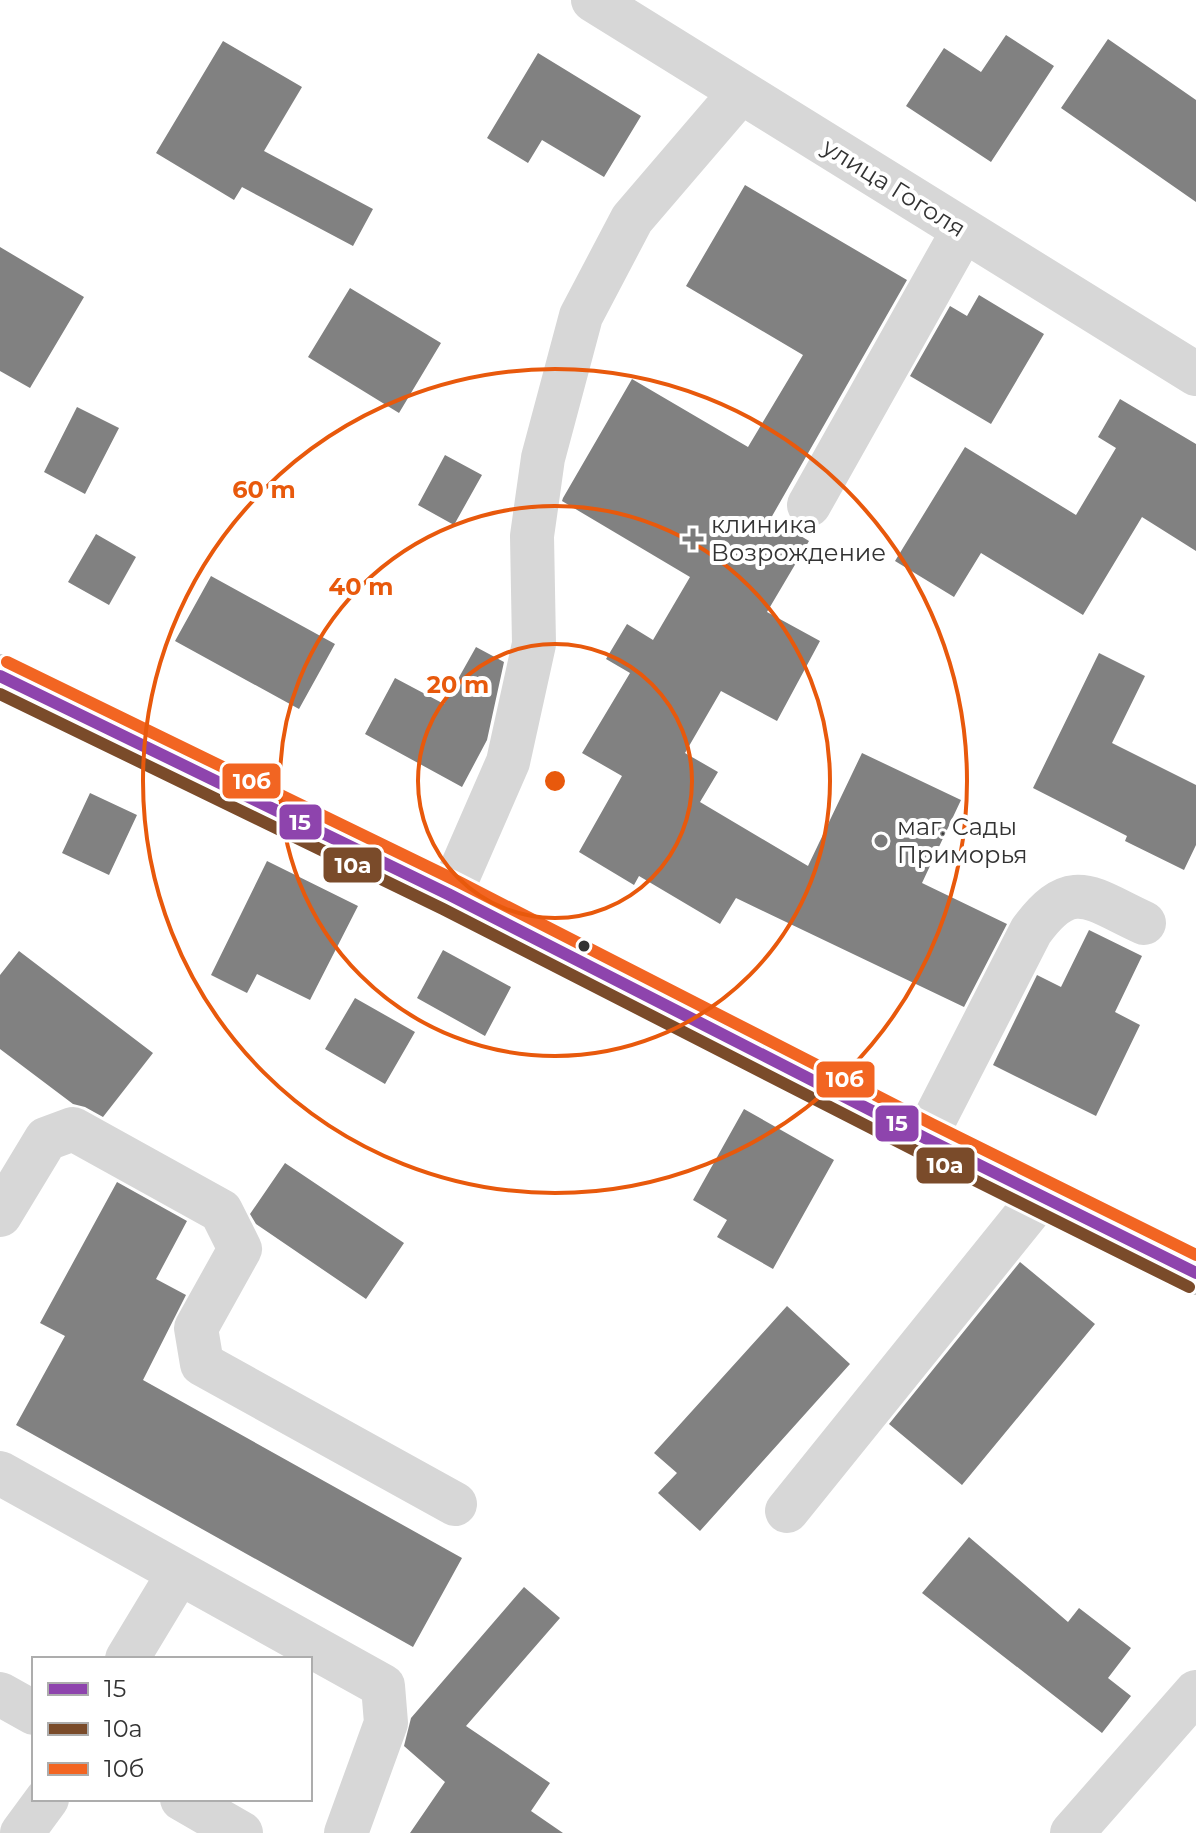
<svg xmlns="http://www.w3.org/2000/svg" width="1196" height="1833" font-family="Montserrat,sans-serif">
<style>
.building{fill:#818181}
.lines{fill:none;stroke-linecap:round;stroke-linejoin:round}
.minor{stroke:#d7d7d7;stroke-width:44}
.major{stroke:#cacaca;stroke-width:44}
.bus-1-casing{stroke:#fff;stroke-width:18}
.bus-2-casing{stroke:#fff;stroke-width:18}
.bus-3-casing{stroke:#fff;stroke-width:18}
.bus-1{stroke:#8e44ad;stroke-width:12}
.bus-2{stroke:#7a4b2a;stroke-width:12}
.bus-3{stroke:#f26522;stroke-width:12}
.ring{fill:none;stroke:#e8590c;stroke-width:4}
.poi-dot{fill:#7a7a7a;stroke:#fff;stroke-width:3}
.bus-dot{fill:#333;stroke:#fff;stroke-width:3}
.labels{text-anchor:middle;stroke-width:8;stroke-linejoin:round;paint-order:stroke}
.street-label{font-size:24px;fill:#333;stroke:#fff}
.poi-label{font-size:24px;fill:#333;stroke:#fff;text-anchor:start}
.centre{fill:#e8590c;stroke:#fff;stroke-width:4}
.ring-label{font-size:24px;text-anchor:middle;font-weight:bold;fill:#e8590c;stroke:#fff;stroke-width:8;stroke-linejoin:round;paint-order:stroke}
.line-badge{stroke:#fff;stroke-width:3}
.badge-label{font-size:22px;text-anchor:middle;font-weight:bold;fill:#fff}
</style>
<rect width="100%" height="100%" fill="#fff"/>
<path class="building" d="M1006 35 1054 66 991 162 906 106 944 48 981 72Z
M1108 39 1196 100V202L1061 108Z
M223 41 302 87 264 151 373 209 353 246 242 187 234 200 156 153Z
M538 53 641 116 604 177 542 140 528 163 487 138Z
M745 185 907 280 771 518 809 541 767 612 820 641 777 721 721 691 685 753 718 772 700 802 808 866 862 753 961 800 922 883 1007 924 964 1007 736 898 720 924 639 876 634 885 579 852 622 776 582 753 630 673 606 659 627 624 653 640 690 577 562 501 563 498 632 379 748 447 803 355 686 286Z
M0 247 84 297 30 388 0 371Z
M350 288 441 343 399 413 308 357Z
M979 295 1044 334 991 424 910 376 950 306 967 316Z
M1120 399 1196 444V551L1142 517 1083 615 981 553 954 597 895 561 965 447 1076 515 1116 448 1098 437Z
M77 407 119 428 85 494 44 472Z
M445 455 482 475 454 525 418 505Z
M96 534 136 557 109 605 68 582Z
M211 576 335 644 299 709 175 641Z
M476 647 504 662 487 740 462 787 365 734 395 678 444 704Z
M1099 653 1145 676 1112 743 1196 785V845L1184 870 1125 841 1127 836 1033 788Z
M90 793 137 815 109 875 62 853Z
M267 861 358 906 310 1000 257 974 247 993 211 975Z
M1089 930 1142 956 1115 1012 1140 1025 1096 1116 993 1065 1037 975 1061 987Z
M443 950 511 987 485 1036 417 998Z
M19 951 153 1053 103 1117 85 1107 73 1104 0 1049V975Z
M355 998 415 1032 385 1084 325 1049Z
M744 1109 834 1160 773 1269 717 1237 727 1220 693 1200Z
M285 1163 404 1243 366 1299 256 1224 250 1214Z
M117 1182 187 1221 156 1279 186 1295 143 1380 462 1558 413 1647 16 1425 65 1336 40 1323Z
M1020 1262 1095 1324 962 1485 889 1424Z
M787 1306 850 1364 700 1531 658 1493 677 1473 654 1453Z
M969 1537 1068 1622 1079 1608 1131 1648 1108 1678 1131 1696 1102 1733 922 1593Z
M524 1587 560 1618 466 1726 550 1783 531 1811 563 1833H410L445 1782 404 1746 411 1718Z"/>
<g class="lines">
<path class="minor" d="M593 0 1196 374
M809 505 963 231
M450 895 508 762 534 644 532 536 543 458 581 316 632 219 740 93
M925 1138 1031 931C1072 875 1091 899 1144 923
M0 1215 46 1139 73 1129 221 1211 240 1249 196 1328 202 1364 455 1504
M0 1473 383 1686 386 1723 346 1833
M787 1511 1041 1196
M127 1659 179 1573
M0 1694 34 1713
M182 1799 241 1833
M22 1833 47 1799
M1072 1833 1196 1692"/>
<path class="major" d="M0 676 450 895 925 1138 1196 1273"/>
<defs>
<path id="bus-1" d="M0 676 450 895 925 1138 1196 1273"/>
<path id="bus-2" d="M0 694 443 909 918 1152 1189 1287"/>
<path id="bus-3" d="M7 662 457 881 932 1124 1196 1255"/>
</defs>
<use href="#bus-1" class="bus-1-casing"/>
<use href="#bus-2" class="bus-2-casing"/>
<use href="#bus-3" class="bus-3-casing"/>
<use href="#bus-1" class="bus-1"/>
<use href="#bus-2" class="bus-2"/>
<use href="#bus-3" class="bus-3"/>
</g>
<g class="ring">
<circle cx="555" cy="781" r="137"/>
<circle cx="555" cy="781" r="275"/>
<circle cx="555" cy="781" r="412"/>
</g>
<g class="poi-dot">
<path d="M689 527h8v8h8v8h-8v8h-8v-8h-8v-8h8z"/>
<circle cx="881" cy="841" r="8"/>
</g>
<circle class="bus-dot" cx="584" cy="946" r="7"/>
<g class="labels">
<g class="street-label">
<text transform="translate(894 188) rotate(32)" y="8">улица Гоголя</text>
</g>
<g class="poi-label">
<text x="711" y="533">клиника<tspan x="711" dy="28">Возрождение</tspan></text>
<text x="897" y="835">маг. Сады<tspan x="897" dy="28">Приморья</tspan></text>
</g>
</g>
<circle cx="555" cy="781" r="12" class="centre"/>
<g class="ring-label">
<text x="264" y="498">60 m</text>
<text x="361" y="595">40 m</text>
<text x="458" y="693">20 m</text>
</g>
<g class="line-badge">
<rect x="221" y="762" width="61" height="38" rx="8" fill="#f26522"/>
<rect x="278" y="803" width="45" height="38" rx="8" fill="#8e44ad"/>
<rect x="322" y="846" width="61" height="38" rx="8" fill="#7a4b2a"/>
<rect x="815" y="1060" width="61" height="39" rx="8" fill="#f26522"/>
<rect x="874" y="1104" width="46" height="39" rx="8" fill="#8e44ad"/>
<rect x="915" y="1146" width="61" height="39" rx="8" fill="#7a4b2a"/>
</g>
<g class="badge-label">
<text x="252" y="789">10б</text>
<text x="300" y="830">15</text>
<text x="353" y="873">10а</text>
<text x="845" y="1087">10б</text>
<text x="897" y="1131">15</text>
<text x="945" y="1173">10а</text>
</g>
<rect x="32" y="1657" width="280" height="144" fill="#ffffff" stroke="#adadad" stroke-width="2"/>
<rect x="48" y="1683" width="40" height="12" fill="#8e44ad" stroke="#adadad" stroke-width="2"/>
<text x="104" y="1697" font-size="24" fill="#333333">15</text>
<rect x="48" y="1723" width="40" height="12" fill="#7a4b2a" stroke="#adadad" stroke-width="2"/>
<text x="104" y="1737" font-size="24" fill="#333333">10а</text>
<rect x="48" y="1763" width="40" height="12" fill="#f26522" stroke="#adadad" stroke-width="2"/>
<text x="104" y="1777" font-size="24" fill="#333333">10б</text>
</svg>
